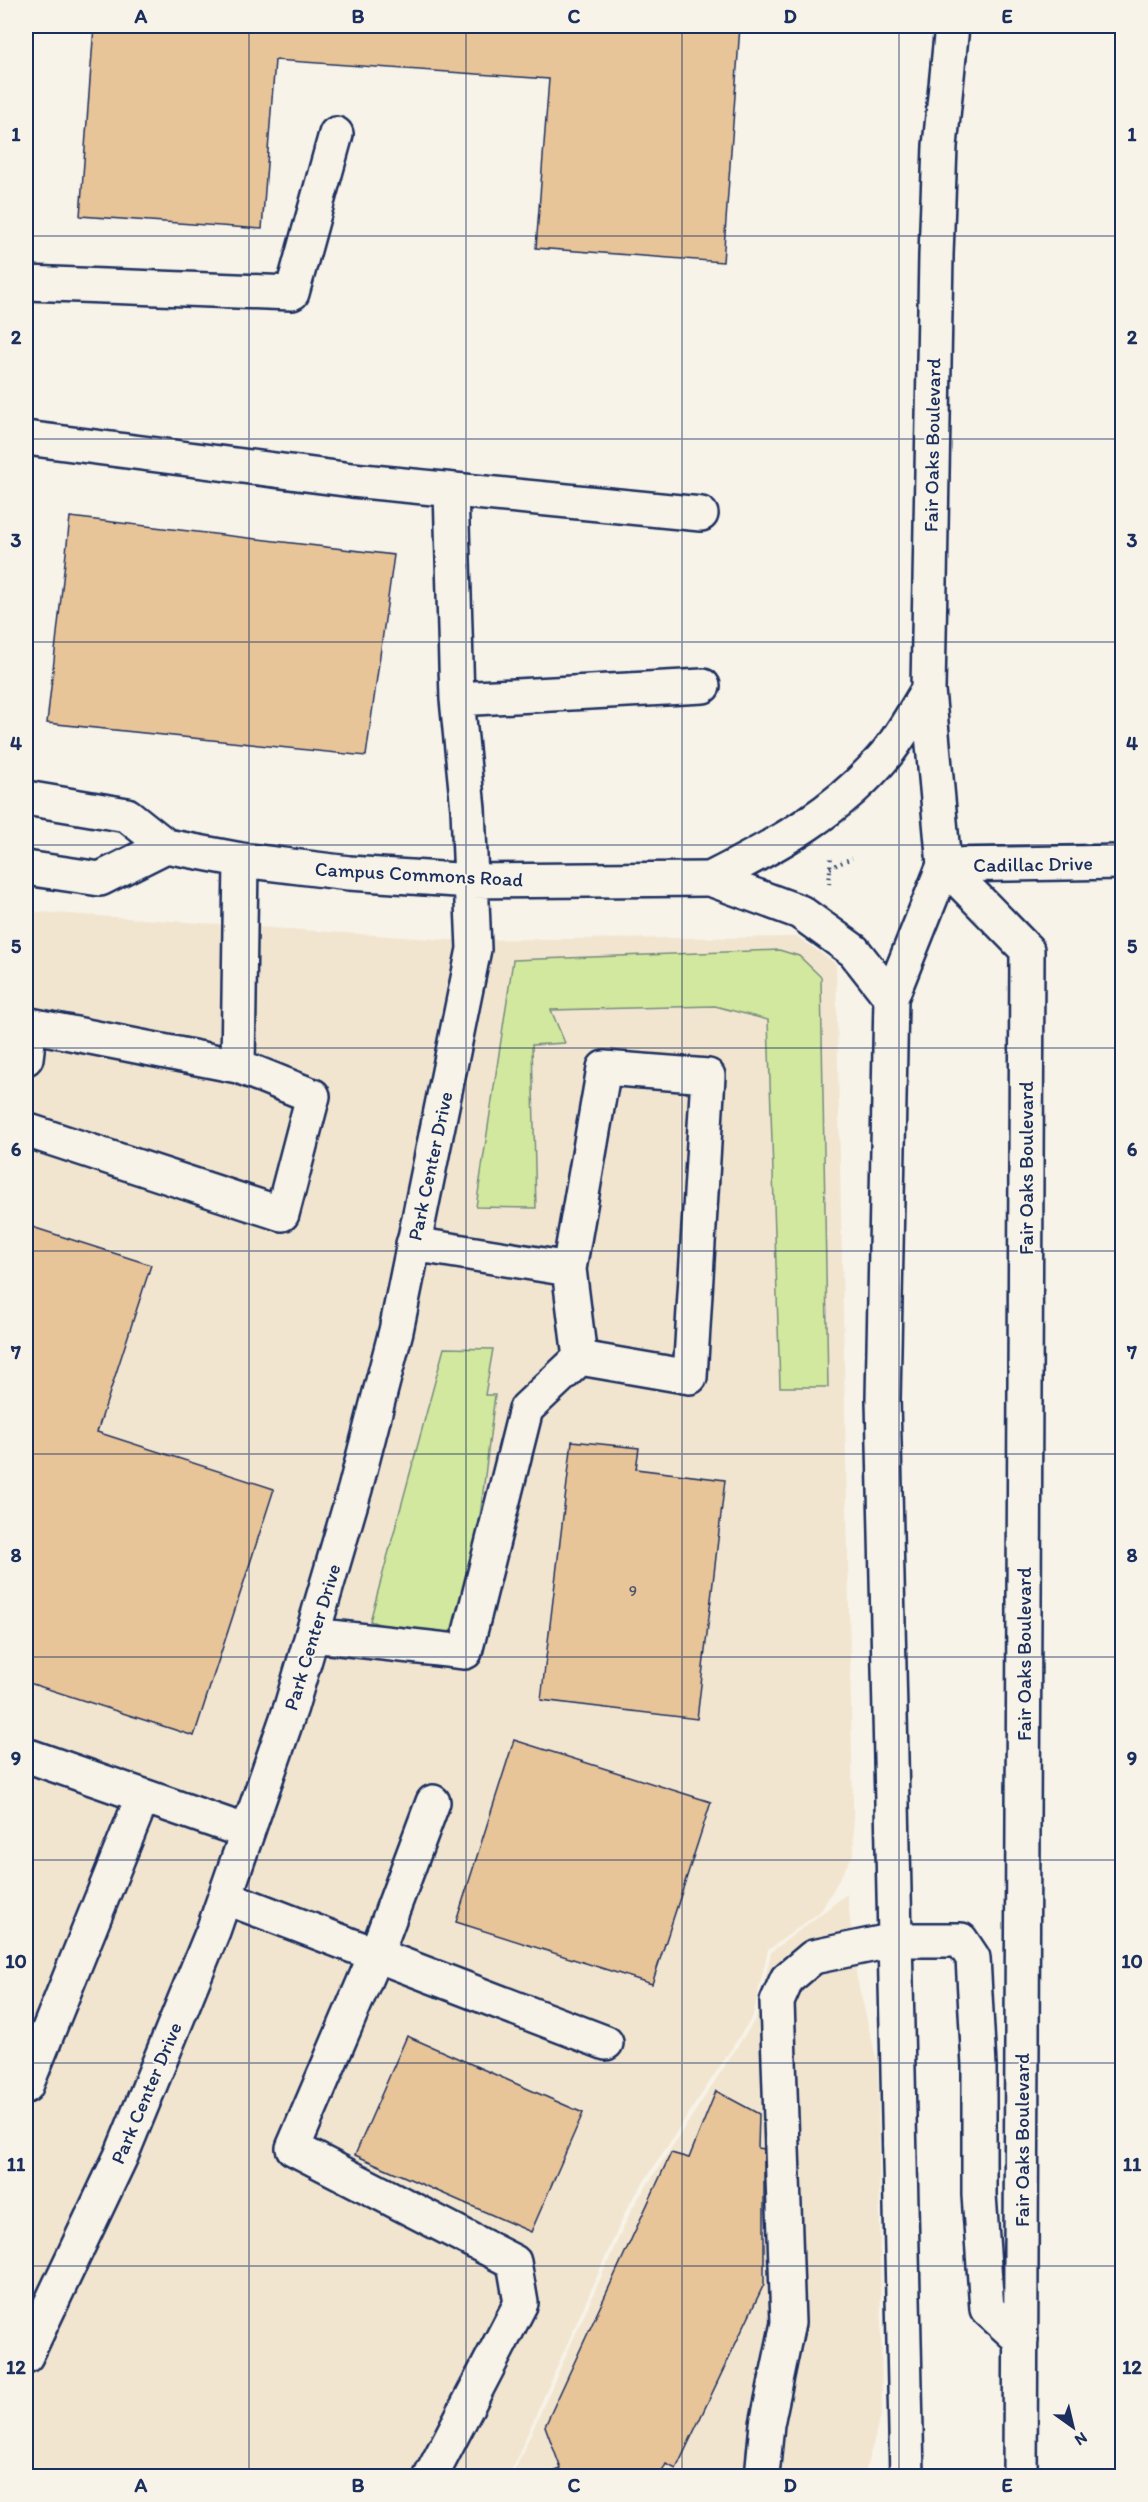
<svg xmlns="http://www.w3.org/2000/svg" width="1148" height="2502" font-family="Itim,sans-serif">
<style>
.built{fill:#f2e5d0}
.green{fill:#d1e89e;stroke:#768c7e;stroke-width:1.5}
.building{fill:#e8c499;stroke:#1b2f5e;stroke-width:1.5}
.lines{fill:none;stroke-linecap:round;stroke-linejoin:round}
.minor-casing{stroke:#1b2f5e;stroke-width:38}
.major-casing{stroke:#1b2f5e;stroke-width:38}
.path{stroke:#1b2f5e;stroke-width:4;stroke-dasharray:1.5 4.5;stroke-linecap:butt}
.minor{stroke:#f7f3e8;stroke-width:33}
.major{stroke:#f7f3e8;stroke-width:33}
.grid{fill:none;stroke:#1b2f5e;stroke-width:1.5;stroke-opacity:0.55}
.labels{text-anchor:middle;stroke-width:4.5;stroke-linejoin:round;paint-order:stroke}
.number-label{font-size:16px;fill:#4e546d}
.street-label{font-size:20px;fill:#1b2f5e;stroke:#f7f3e8}
.neatline{fill:none;stroke:#1b2f5e;stroke-width:2}
.grid-label{font-size:20px;text-anchor:middle;font-weight:bold;fill:#1b2f5e}
</style>
<rect width="100%" height="100%" fill="#f7f3e8"/>
<filter id="ink" filterUnits="userSpaceOnUse"><feTurbulence type="fractalNoise" baseFrequency=".0167" numOctaves="2"/><feDisplacementMap in="SourceGraphic" scale="12" xChannelSelector="R" yChannelSelector="G"/><feConvolveMatrix kernelMatrix="1 2 1 2 8 2 1 2 1" color-interpolation-filters="sRGB"/></filter>
<g filter="url(#ink)">
<path class="built" d="M26 911 448 940 798 937 836 964 854 1853 821 1911 768 1950 753 2016 628 2206 509 2476H26Z
M847 1894 857 1979 878 2065 882 2412 864 2476H512L632 2208 756 2018 771 1952Z"/>
<path class="green" d="M779 950 799 956 821 977 828 1387H780L768 1020 715 1006 551 1010 565 1043 532 1045 536 1208 476 1207 513 960Z
M444 1348 493 1349 485 1395H495L472 1581 463 1619 449 1632 430 1641 370 1621Z"/>
<path class="building" d="M94 26H740L723 262 536 248 549 79 275 60 262 229 80 216Z
M70 517 394 555 366 756 47 723Z
M26 1225 151 1265 97 1432 274 1489 194 1736 26 1682Z
M572 1441 639 1448 636 1469 725 1480 697 1719 541 1700Z
M514 1740 711 1802 652 1984 456 1922Z
M407 2036 583 2113 531 2232 355 2155Z
M716 2091 759 2114 758 2148 764 2149V2284L676 2469 666 2464 660 2476H552L550 2473 561 2469 545 2426 671 2153 689 2158Z"/>
<g class="lines">
<defs>
<path id="minor" d="M26 283 292 293 336 134
M26 438 352 480 701 514
M457 699 703 686
M26 798 127 815 166 846 241 860 349 873 472 881 710 879
M944 865 1122 862
M26 868 100 879 166 846
M26 1058 30 1025 238 1066
M26 1130 282 1214 313 1096 238 1066 241 860
M413 1244 569 1269 580 1358 690 1377 708 1076 604 1068 569 1269
M312 1635 465 1652 526 1409 580 1358
M26 1755 247 1832
M225 1897 606 2043
M26 2086 143 1796
M26 2356 121 2156 213 1931 291 1707 355 1489 396 1331 474 949 468 809 457 699 451 490
M431 2476 521 2303 514 2262 293 2148 376 1954 433 1802
M762 2476 767 2424 788 2323 777 2002 787 1979 813 1957 895 1940"/>
<path id="major" d="M944 865 1027 950 1020 2476
M710 879C777 845 840 811 888 752 903 733 915 711 928 690
M710 879 800 912 854 951 891 998
M895 1940H961L973 1958 979 2066V2195L987 2309 1021 2340
M907 2476 883 1399 891 998 944 865 928 690 936 255 940 146 952 26"/>
</defs>
<use href="#minor" class="minor-casing"/>
<use href="#major" class="major-casing"/>
<path class="path" d="M830 868 852 858
M829 884 831 855"/>
<use href="#minor" class="minor"/>
<use href="#major" class="major"/>
</g>
</g>
<path class="grid" d="M249 26V2476M466 26V2476M682 26V2476M899 26V2476M26 236H1122M26 439H1122M26 642H1122M26 845H1122M26 1048H1122M26 1251H1122M26 1454H1122M26 1657H1122M26 1860H1122M26 2063H1122M26 2266H1122"/>
<g class="labels">
<g class="number-label">
<text x="633" y="1596">9</text>
</g>
<g class="street-label">
<text transform="translate(932 445) rotate(-89)" y="7">Fair Oaks Boulevard</text>
<text transform="translate(1033 864) rotate(-1)" y="7">Cadillac Drive</text>
<text transform="translate(419 874) rotate(3)" y="7">Campus Commons Road</text>
<text transform="translate(430 1166) rotate(-78)" y="7">Park Center Drive</text>
<text transform="translate(1026 1168) rotate(-90)" y="7">Fair Oaks Boulevard</text>
<text transform="translate(312 1637) rotate(-73)" y="7">Park Center Drive</text>
<text transform="translate(1024 1654) rotate(-90)" y="7">Fair Oaks Boulevard</text>
<text transform="translate(146 2093) rotate(-67)" y="7">Park Center Drive</text>
<text transform="translate(1022 2140) rotate(-90)" y="7">Fair Oaks Boulevard</text>
</g>
</g>
<rect width="1148" height="2502" fill="none" stroke="#f7f3e8" stroke-width="66"/>
<g transform="translate(1073 2427) rotate(146)" stroke="#f7f3e8" stroke-width="4.5" paint-order="stroke">
<path d="M0-4.5L10 22L0 15L-10 22Z" fill="#1b2f5e"/>
<text y="-9" font-size="16" font-weight="bold" text-anchor="middle" fill="#1b2f5e">N</text>
</g>
<rect x="33" y="33" width="1082" height="2436" class="neatline"/>
<g class="grid-label">
<text x="141" y="23">A</text>
<text x="358" y="23">B</text>
<text x="574" y="23">C</text>
<text x="790" y="23">D</text>
<text x="1007" y="23">E</text>
<text x="16" y="141">1</text>
<text x="1132" y="141">1</text>
<text x="16" y="344">2</text>
<text x="1132" y="344">2</text>
<text x="16" y="547">3</text>
<text x="1132" y="547">3</text>
<text x="16" y="750">4</text>
<text x="1132" y="750">4</text>
<text x="16" y="953">5</text>
<text x="1132" y="953">5</text>
<text x="16" y="1156">6</text>
<text x="1132" y="1156">6</text>
<text x="16" y="1359">7</text>
<text x="1132" y="1359">7</text>
<text x="16" y="1562">8</text>
<text x="1132" y="1562">8</text>
<text x="16" y="1765">9</text>
<text x="1132" y="1765">9</text>
<text x="16" y="1968">10</text>
<text x="1132" y="1968">10</text>
<text x="16" y="2171">11</text>
<text x="1132" y="2171">11</text>
<text x="16" y="2374">12</text>
<text x="1132" y="2374">12</text>
<text x="141" y="2492">A</text>
<text x="358" y="2492">B</text>
<text x="574" y="2492">C</text>
<text x="790" y="2492">D</text>
<text x="1007" y="2492">E</text>
</g>
</svg>
